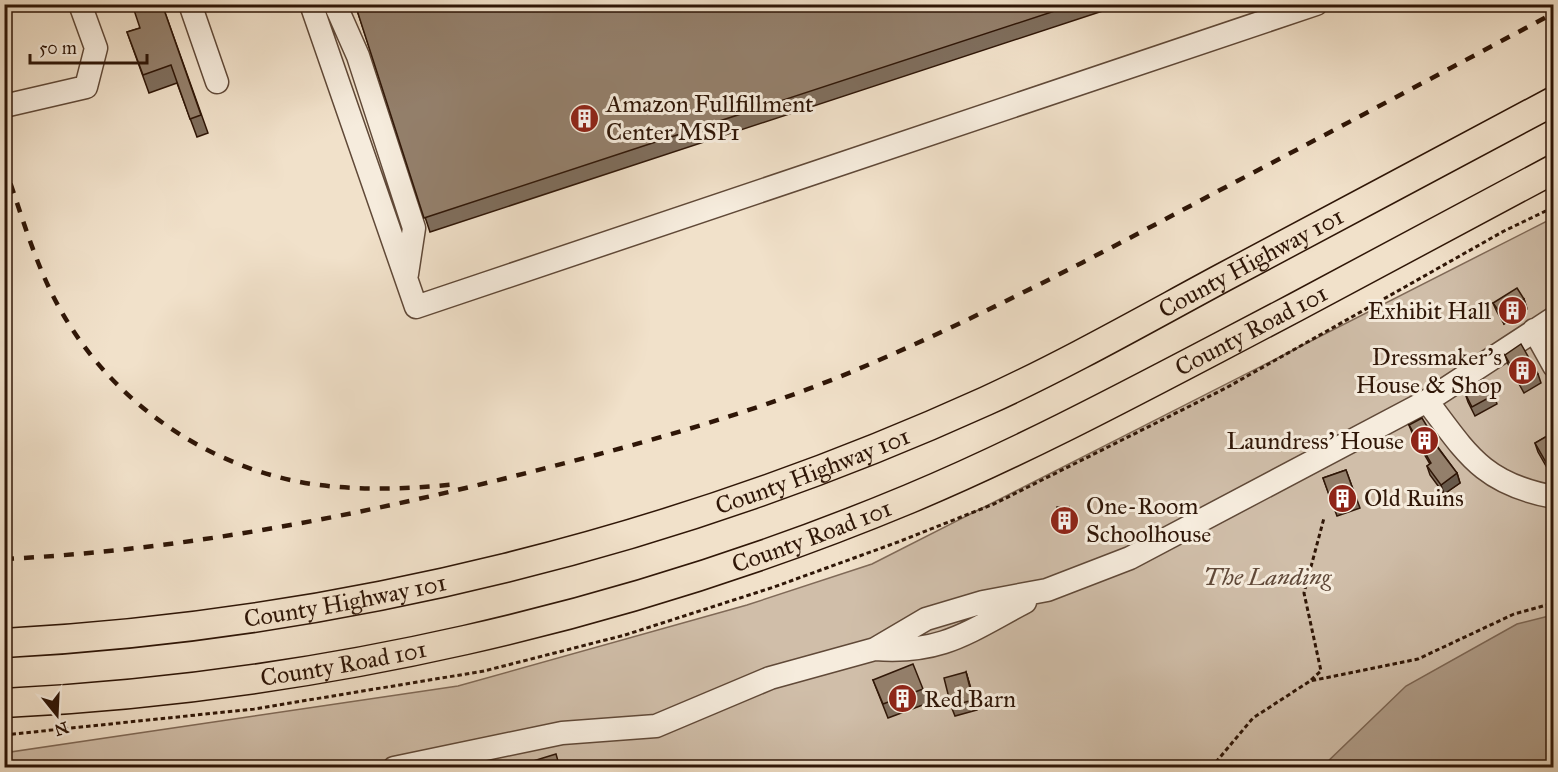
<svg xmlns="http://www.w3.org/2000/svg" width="1558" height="772" font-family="'IM FELL Great Primer',serif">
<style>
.green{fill:#d0bea9;stroke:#806a58;stroke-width:1.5}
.water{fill:#af9c88;stroke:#7c6654;stroke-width:1.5}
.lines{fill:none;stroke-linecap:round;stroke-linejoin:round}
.minor-casing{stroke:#604938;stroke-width:25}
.major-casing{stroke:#2f1607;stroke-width:31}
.path{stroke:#2f1607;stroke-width:3;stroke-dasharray:4.5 3;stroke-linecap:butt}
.minor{stroke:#f6ecdd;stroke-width:22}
.major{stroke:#f1e1ca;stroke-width:28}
.rail{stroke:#2f1607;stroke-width:4.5;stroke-dasharray:10 10;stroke-linecap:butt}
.wall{fill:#7f6e5d;stroke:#2f1607;stroke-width:1.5}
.shaded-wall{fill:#685a4c;stroke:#2f1607;stroke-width:1.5}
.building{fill:#94806c;stroke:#2f1607;stroke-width:1.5}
.labels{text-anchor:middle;stroke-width:6;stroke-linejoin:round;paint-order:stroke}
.poi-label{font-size:24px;fill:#2f1607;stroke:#f6ecdd;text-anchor:start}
.street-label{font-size:24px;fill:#2f1607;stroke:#f6ecdd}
.park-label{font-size:24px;font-style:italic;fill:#5f4838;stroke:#f6ecdd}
</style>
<rect width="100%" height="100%" fill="#f1e1ca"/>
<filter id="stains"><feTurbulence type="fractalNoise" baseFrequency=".00333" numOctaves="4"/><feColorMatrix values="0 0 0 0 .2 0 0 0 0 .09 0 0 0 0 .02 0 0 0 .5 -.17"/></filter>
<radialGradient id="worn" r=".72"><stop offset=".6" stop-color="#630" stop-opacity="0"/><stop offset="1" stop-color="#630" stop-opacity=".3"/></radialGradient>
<path class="green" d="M1553 218V620L1336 767 5 768 4 753 458 686 747 605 872 564Z"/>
<path class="water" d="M1553 615V767H1322L1406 686 1517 624Z"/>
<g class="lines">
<defs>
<path id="minor" d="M190 4 217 82
M311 4 416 307 1316 4
M335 4 358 56 414 228 407 274
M4 106 86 87 96 48 80 4
M1534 330 1554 366
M1427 401C1467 454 1483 484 1554 497
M875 649C942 654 968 632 1025 602
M394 768 562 733 656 726 770 678 875 649 926 619 983 602 1047 590 1130 558 1427 401 1554 318"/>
<g id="major">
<path id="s1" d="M4 643C343 625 677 541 986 401 1067 364 1144 320 1222 278 1333 219 1443 160 1554 101"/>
<path id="s2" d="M4 703C314 688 623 618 909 499 1014 455 1115 402 1216 349 1329 290 1441 230 1554 169"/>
</g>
</defs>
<use href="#minor" class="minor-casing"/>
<use href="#major" class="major-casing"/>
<path class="path" d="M1311 680 1321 671 1304 593 1324 518
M4 735 254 709 484 671 625 635 774 587 898 542 994 504 1226 388 1504 231 1554 207
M1211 768 1253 718 1310 681 1418 659 1514 614 1554 603"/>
<use href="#minor" class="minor"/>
<use href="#major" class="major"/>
<path class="rail" d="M4 165C21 212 35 265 60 309 111 401 207 468 312 484 360 491 408 489 457 484
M4 559C188 550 368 514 546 468 651 441 756 412 856 370 981 317 1102 253 1222 189 1333 131 1443 72 1554 13"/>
</g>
<path class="wall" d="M162 4 208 133 197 137 177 83 149 93 127 32 140 28Z
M355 4H1124L430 232Z
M1524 299 1527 309 1504 324 1497 312 1493 303Z
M1505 355 1538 374 1541 383 1524 393 1508 364Z
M1465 393 1494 395 1497 404 1475 416 1468 402Z
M1409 425 1434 438 1437 446 1457 473 1460 483 1444 494 1430 475 1427 466 1430 464 1413 435Z
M1554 432V472L1550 473 1538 452 1535 443Z
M1346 470 1360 508 1337 516 1323 478Z
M1069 507 1071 512V528L1060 529 1058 524Z
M966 672 977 710 955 716 951 706Z
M873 680 923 689 928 703 888 718Z"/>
<path class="shaded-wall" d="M1524 299 1527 309 1504 324 1501 314Z
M1457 473 1460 483 1444 494 1441 485Z
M1069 507 1071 512V528L1070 523Z
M966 672 969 682 977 710 973 700Z"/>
<path class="building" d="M132 4H162L201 115 190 119 171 65 143 75 127 32 140 28Z
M355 4H1076L424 218Z
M1517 288 1524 299 1501 314 1493 303Z
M1521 344 1538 374 1520 383 1505 355Z
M1487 381 1494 395 1472 407 1465 393Z
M1422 418 1434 438 1432 440 1457 473 1441 485 1427 466 1431 463 1409 425Z
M1554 432V460L1547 464 1535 443Z
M1346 470 1356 498 1333 506 1323 478Z
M1057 507H1069L1070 523 1058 524Z
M913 664 923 689 883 704 873 680Z
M966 672 973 700 951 706 944 678Z
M556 754 560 768H534L533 761Z"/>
<defs>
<symbol id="building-disc" viewBox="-11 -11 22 22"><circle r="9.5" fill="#8f2418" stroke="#f6ecdd"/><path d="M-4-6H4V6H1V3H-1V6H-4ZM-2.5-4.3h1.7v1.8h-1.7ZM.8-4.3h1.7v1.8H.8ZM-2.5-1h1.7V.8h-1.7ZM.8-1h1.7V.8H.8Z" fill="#fff"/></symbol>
</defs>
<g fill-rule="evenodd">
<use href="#building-disc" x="568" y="102" width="33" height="33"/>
<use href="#building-disc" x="1496" y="294" width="33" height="33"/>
<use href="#building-disc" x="1506" y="354" width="33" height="33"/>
<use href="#building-disc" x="1408" y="424" width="33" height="33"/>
<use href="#building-disc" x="1326" y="482" width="33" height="33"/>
<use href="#building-disc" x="1048" y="504" width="33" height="33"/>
<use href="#building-disc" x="886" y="682" width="33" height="33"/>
</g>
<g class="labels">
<g class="poi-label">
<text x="606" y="112">Amazon Fullfillment<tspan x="606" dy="28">Center MSP1</tspan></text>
<text x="1491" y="319" text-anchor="end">Exhibit Hall</text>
<text x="1502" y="365" text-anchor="end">Dressmaker's<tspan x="1502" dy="28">House &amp; Shop</tspan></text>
<text x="1404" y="449" text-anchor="end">Laundress' House</text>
<text x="1364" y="506">Old Ruins</text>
<text x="1086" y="514">One-Room<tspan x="1086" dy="28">Schoolhouse</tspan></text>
<text x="924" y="707">Red Barn</text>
</g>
<g class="street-label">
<text dy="8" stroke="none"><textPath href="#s1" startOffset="1316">County Highway 101</textPath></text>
<text dy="8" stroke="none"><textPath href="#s2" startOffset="1314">County Road 101</textPath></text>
<text dy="8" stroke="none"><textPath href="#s1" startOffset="830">County Highway 101</textPath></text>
<text dy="8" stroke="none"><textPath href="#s2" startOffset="828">County Road 101</textPath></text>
<text dy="8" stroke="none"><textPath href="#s1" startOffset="344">County Highway 101</textPath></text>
<text dy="8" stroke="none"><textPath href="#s2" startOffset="342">County Road 101</textPath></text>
</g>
<g class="park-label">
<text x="1267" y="585">The Landing</text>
</g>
</g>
<rect width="1558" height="772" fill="none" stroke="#f1e1ca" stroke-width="24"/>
<rect x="6" y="6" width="1546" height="760" fill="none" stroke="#2f1607" stroke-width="3"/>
<rect x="12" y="12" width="1534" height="748" fill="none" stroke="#2f1607" stroke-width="1.5"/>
<g transform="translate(57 715) rotate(162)" stroke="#f6ecdd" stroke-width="4.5" paint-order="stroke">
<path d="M0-4.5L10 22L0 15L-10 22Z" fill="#2f1607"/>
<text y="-9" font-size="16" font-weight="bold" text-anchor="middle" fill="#2f1607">N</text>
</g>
<path d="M30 54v9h117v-9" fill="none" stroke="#2f1607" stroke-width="3"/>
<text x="39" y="54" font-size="18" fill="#2f1607" stroke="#f6ecdd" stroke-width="4.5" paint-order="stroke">50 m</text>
<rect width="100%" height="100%" filter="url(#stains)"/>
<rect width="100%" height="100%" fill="url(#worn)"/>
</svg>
